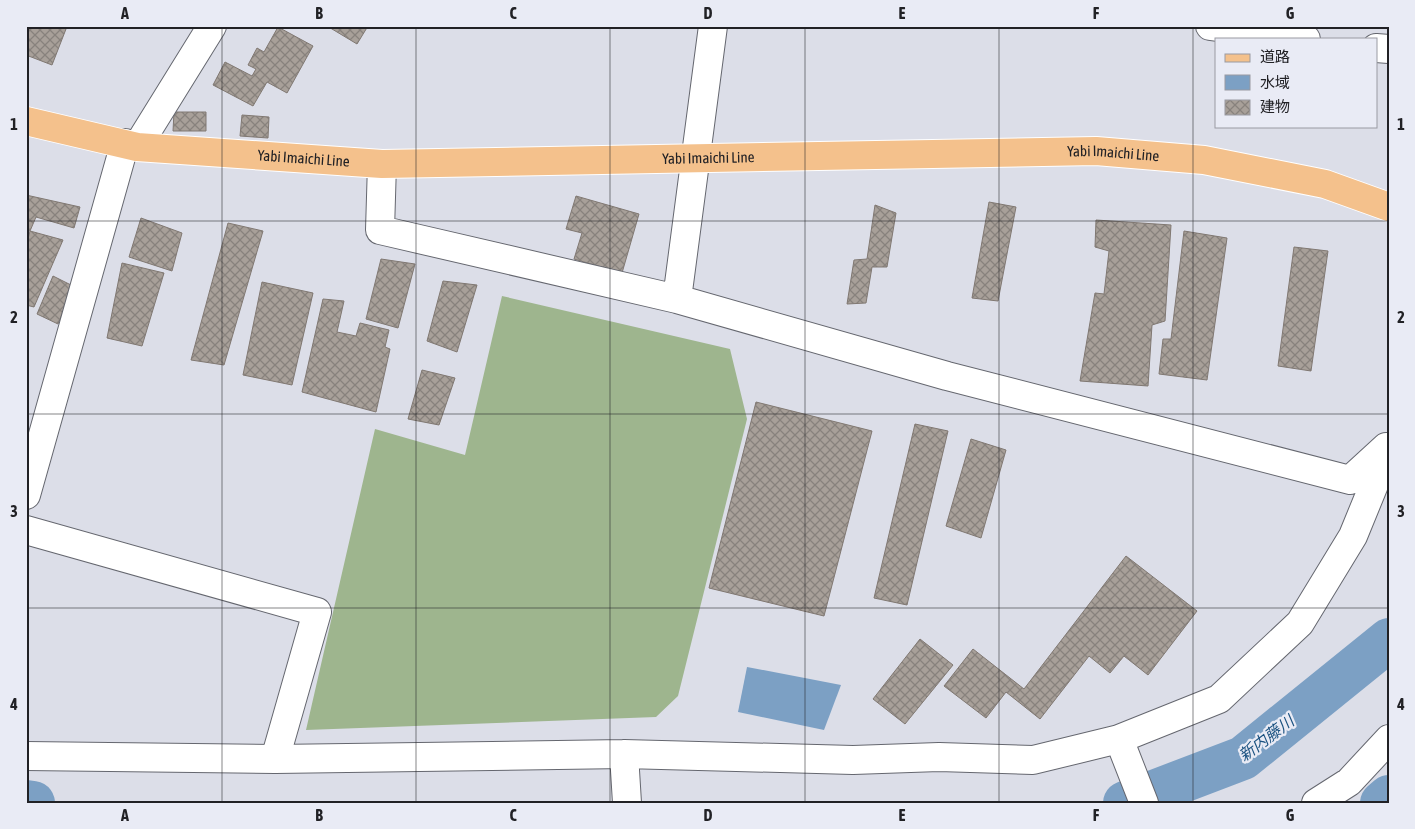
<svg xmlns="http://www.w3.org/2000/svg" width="1415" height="829" font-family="'Asap Condensed','Noto Sans JP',sans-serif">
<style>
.pitch{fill:#9eb58e}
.water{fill:#7ca0c4}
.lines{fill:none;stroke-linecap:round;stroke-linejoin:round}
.river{stroke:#7ca0c4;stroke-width:44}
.building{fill:url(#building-cross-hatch);stroke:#807872}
.minor-casing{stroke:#65676f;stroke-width:30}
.major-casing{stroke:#fff;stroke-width:30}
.minor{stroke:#fff;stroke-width:28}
.major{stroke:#f4c18c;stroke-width:28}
.grid{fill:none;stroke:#212125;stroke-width:1;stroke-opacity:0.55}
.labels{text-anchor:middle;stroke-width:4.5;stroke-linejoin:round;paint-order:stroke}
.street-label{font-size:15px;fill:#212125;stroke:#e9ebf5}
.water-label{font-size:16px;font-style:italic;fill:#1b5281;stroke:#e9ebf5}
.neatline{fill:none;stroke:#212125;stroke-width:2}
.grid-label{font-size:16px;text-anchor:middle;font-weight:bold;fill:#212125}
</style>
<defs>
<pattern id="building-cross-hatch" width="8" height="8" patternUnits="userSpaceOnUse" patternTransform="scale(1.25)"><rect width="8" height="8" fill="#a8a099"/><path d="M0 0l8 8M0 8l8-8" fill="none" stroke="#88827d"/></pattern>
</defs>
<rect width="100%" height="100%" fill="#dcdee8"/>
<path class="pitch" d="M502 296 730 349 747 419 678 696 656 717 306 730 375 429 465 455Z"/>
<path class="water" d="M747 667 841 685 824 730 738 712Z"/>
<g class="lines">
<path class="river" d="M26 802 33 803
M1125 803 1243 758 1389 640
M1382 803 1389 797"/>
</g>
<path class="building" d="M26 26H58L66 29 52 65 26 55Z
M327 26H368L357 44Z
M278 27 313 46 287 93 267 82 253 106 213 85 225 62 252 76 256 69 248 65 257 48 264 52Z
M174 112H206V131H173Z
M242 115 269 117 268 138 240 136Z
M26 195 80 207 74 228 36 217 30 231 26 229Z
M576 196 639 214 622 273 574 259 582 233 566 229Z
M989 202 1016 207 998 301 972 298Z
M875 205 896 213 887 267H872L866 303 847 304 854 260 867 259Z
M141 218 182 233 172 271 129 257Z
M1096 220 1171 225 1165 321 1152 325 1148 386 1080 381 1095 293 1104 294 1109 251 1095 247Z
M228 223 263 231 224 365 191 360Z
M30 231 63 240 34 307 26 305V247Z
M1184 231 1227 238 1207 380 1159 374 1163 339H1171Z
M1294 247 1328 251 1311 371 1278 366Z
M381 259 415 264 398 328 366 319Z
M122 263 164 273 142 346 107 338Z
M53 276 73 286 58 324 37 314Z
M443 281 477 285 457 352 427 341Z
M262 282 313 293 292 385 243 375Z
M323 299 344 301 337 332 356 336 360 323 389 330 385 347 390 349 376 412 302 392Z
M422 370 455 378 439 425 408 419Z
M756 402 872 431 824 616 709 588Z
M915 424 948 431 907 605 874 598Z
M971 439 1006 450 981 538 946 526Z
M1126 556 1197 611 1148 675 1124 656 1110 673 1089 656 1040 719 1006 692 986 718 944 686 973 649 1024 689Z
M920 639 953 665 905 724 873 699Z"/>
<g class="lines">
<defs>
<path id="minor" d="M1210 26 1306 39
M1376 48 1389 49
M137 147 212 26
M382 164 380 230 677 299 947 376 1350 480 1386 447
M677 299 713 26
M26 495 125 143
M26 530 317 612 275 759
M1119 739 1144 803
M624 754 627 803
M26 756 275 759 624 754 853 760 939 757 1033 760 1119 739 1219 699 1300 623 1353 536 1389 448
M1316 803 1349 782 1389 739"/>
<g id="major">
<path id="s1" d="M26 121 137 147 382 164 1096 151 1204 160 1325 184 1389 207"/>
</g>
</defs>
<use href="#minor" class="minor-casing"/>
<use href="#major" class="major-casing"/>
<use href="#minor" class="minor"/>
<use href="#major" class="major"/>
</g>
<path class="grid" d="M222 26V803M416 26V803M610 26V803M805 26V803M999 26V803M1193 26V803M26 221H1389M26 414H1389M26 608H1389"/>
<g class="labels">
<g class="street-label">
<text dy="5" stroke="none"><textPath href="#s1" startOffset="1091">Yabi Imaichi Line</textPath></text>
<text dy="5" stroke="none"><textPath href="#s1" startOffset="686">Yabi Imaichi Line</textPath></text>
<text dy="5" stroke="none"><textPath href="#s1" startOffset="281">Yabi Imaichi Line</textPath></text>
</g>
<g class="water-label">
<text transform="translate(1266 738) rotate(-37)" y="6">新内藤川</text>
</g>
</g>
<rect width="1415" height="829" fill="none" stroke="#e9ebf5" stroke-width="55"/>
<rect x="1215" y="38" width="162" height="90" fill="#e9ebf5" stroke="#999aa2"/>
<rect x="1225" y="54" width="25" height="8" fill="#f4c18c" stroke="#999aa2"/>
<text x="1260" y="62" font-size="15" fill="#212125">道路</text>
<rect x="1225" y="75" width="25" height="15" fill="#7ca0c4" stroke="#999aa2"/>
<text x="1260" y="88" font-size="15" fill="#212125">水域</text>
<rect x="1225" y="100" width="25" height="15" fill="url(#building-cross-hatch)" stroke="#999aa2"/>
<text x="1260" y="112" font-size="15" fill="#212125">建物</text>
<rect x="28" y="28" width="1360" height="774" class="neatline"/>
<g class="grid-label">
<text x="125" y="19">A</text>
<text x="319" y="19">B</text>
<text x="513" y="19">C</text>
<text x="708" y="19">D</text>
<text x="902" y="19">E</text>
<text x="1096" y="19">F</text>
<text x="1290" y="19">G</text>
<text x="14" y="130">1</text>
<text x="1401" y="130">1</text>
<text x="14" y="323">2</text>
<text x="1401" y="323">2</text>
<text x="14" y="517">3</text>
<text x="1401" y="517">3</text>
<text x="14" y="710">4</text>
<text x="1401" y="710">4</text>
<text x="125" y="821">A</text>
<text x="319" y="821">B</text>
<text x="513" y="821">C</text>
<text x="708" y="821">D</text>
<text x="902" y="821">E</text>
<text x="1096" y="821">F</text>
<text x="1290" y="821">G</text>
</g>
</svg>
